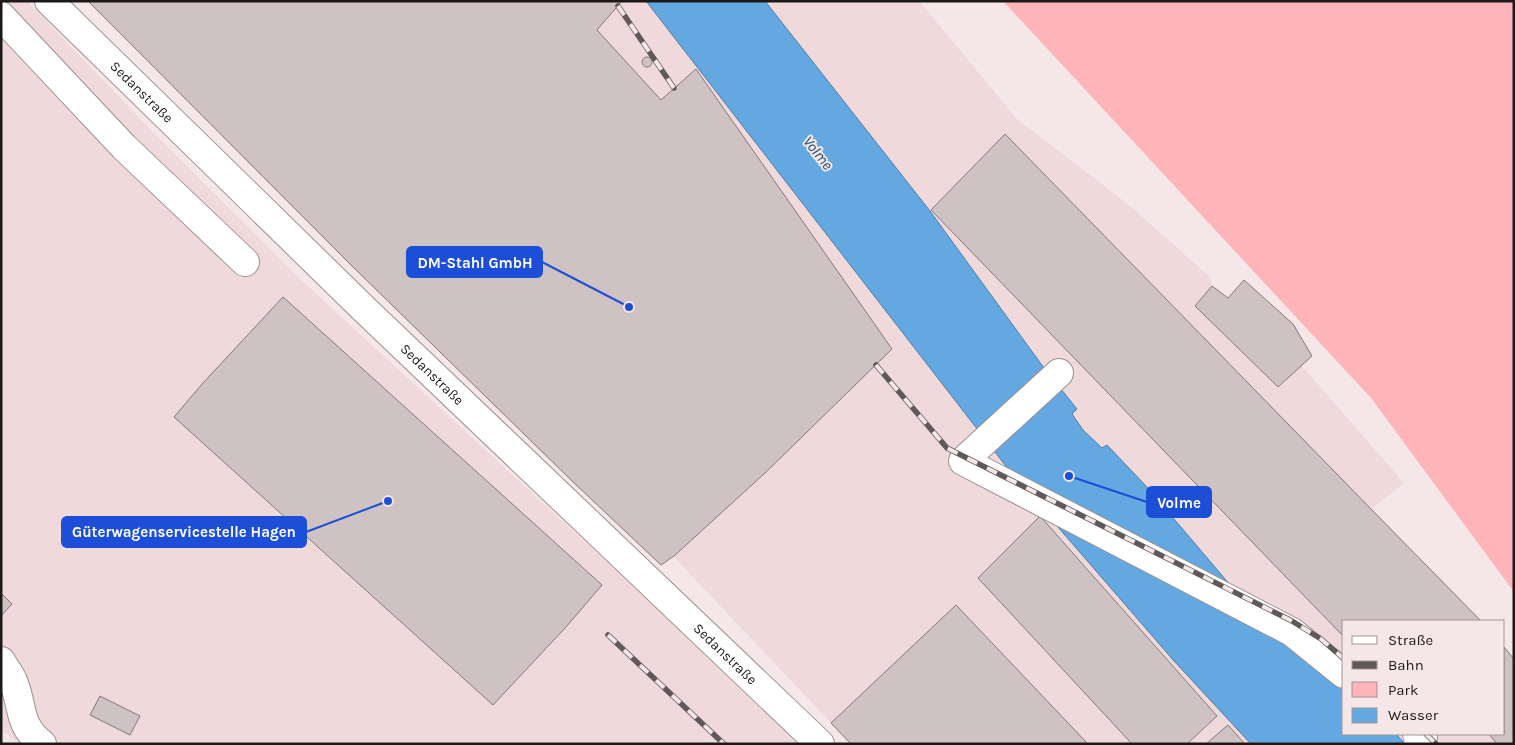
<svg xmlns="http://www.w3.org/2000/svg" width="1515" height="745" font-family="Karla,sans-serif">
<style>
.built{fill:#efd9da}
.green{fill:#fdb5ba}
.water{fill:#64a8e1;stroke:#4f7da5}
.building{fill:#cfc2c2;stroke:#847878}
.lines{fill:none;stroke-linecap:round;stroke-linejoin:round}
.minor-casing{stroke:#9c9090;stroke-width:30}
.minor{stroke:#fff;stroke-width:28}
.rail-casing{stroke:#605959;stroke-width:5.5}
.rail{stroke:#f5e7e8;stroke-width:4;stroke-dasharray:11;stroke-linecap:butt}
.labels{text-anchor:middle;stroke-width:4;stroke-linejoin:round;paint-order:stroke}
.street-label{font-size:14px;fill:#1d1919;stroke:#f5e7e8}
.water-label{font-size:15px;font-style:italic;fill:#194b71;stroke:#f5e7e8}
.leader{fill:none;stroke:#1d4ed8;stroke-width:2}
.callout-dot{fill:#1d4ed8;stroke:#f5e7e8;stroke-width:2}
.callout{fill:#1d4ed8;stroke:#1d4ed8;stroke-width:2}
.callout-label{font-size:15px;text-anchor:middle;font-weight:bold;fill:#fff}
</style>
<rect width="100%" height="100%" fill="#f5e7e8"/>
<path class="built" d="M1 1H27L153 132 299 278 677 627 797 744H20L1 730Z
M88 1H646L1012 474 1174 661 1251 744H851L674 557 661 565 571 480 352 266Z
M765 1H919L1017 119 1129 205 1210 277 1212 286 1227 298 1244 280 1293 324 1312 356 1302 366 1404 483 1371 509 1481 621H1344V686L1259 619 1106 445 1103 448 1083 430 1072 414 1077 409 1044 368 930 211Z
M1504 647 1514 659V744H1405L1396 734H1504Z"/>
<path class="green" d="M1003 1H1514V592L1371 398Z"/>
<path class="water" d="M646 1H765L930 211 1044 368 1077 409 1072 414 1083 430 1102 448 1107 445 1146 486 1259 619 1344 686V734H1396L1405 744H1251L1174 661 1012 474Z"/>
<path class="building" d="M88 1H622L597 30 661 100 696 69 892 349 765 473 674 556 661 565 571 480 352 266Z
M642 62a5 5 0 1 1 10 0a5 5 0 1 1-10 0Z
M1005 134 1371 509 1481 621H1344V637L931 210Z
M1244 280 1293 324 1312 356 1278 387 1195 306 1212 286 1228 298Z
M283 297 602 585 566 627 493 705 174 417 203 383Z
M1040 516 1217 716 1187 744H1132L978 578Z
M1 593 12 604 1 616Z
M956 605 1088 744H851L831 723Z
M1504 647 1514 659V744H1497L1489 734H1504Z
M100 696 140 716 130 735 90 715Z
M1228 725 1245 744H1206Z"/>
<g class="lines">
<defs>
<g id="minor">
<path id="s1" d="M49 1 363 308 820 744"/>
<path d="M1 16 124 147 245 262"/>
<path d="M1059 373 963 461 1292 632 1344 674"/>
<path d="M1 661C5 668 10 674 13 681 24 707 17 724 42 744"/>
<path d="M1417 734 1423 738 1418 744"/>
</g>
</defs>
<use href="#minor" class="minor-casing"/>
<use href="#minor" class="minor"/>
<defs>
<path id="rail" d="M618 6 674 88
M876 365 947 448 1292 621 1321 639 1344 659
M608 635 724 744
M1426 734 1436 744"/>
</defs>
<use href="#rail" class="rail-casing"/>
<use href="#rail" class="rail"/>
</g>
<g class="labels">
<g class="street-label">
<text dy="5" stroke="none"><textPath href="#s1" startOffset="130">Sedanstraße</textPath></text>
<text dy="5" stroke="none"><textPath href="#s1" startOffset="535">Sedanstraße</textPath></text>
<text dy="5" stroke="none"><textPath href="#s1" startOffset="940">Sedanstraße</textPath></text>
</g>
<g class="water-label">
<text transform="translate(818 153) rotate(52)" y="5">Volme</text>
</g>
</g>
<path class="leader" d="M629 307L542 262M1069 476L1147 502M388 501L306 532"/>
<g class="callout-dot">
<circle cx="629" cy="307" r="5"/>
<circle cx="1069" cy="476" r="5"/>
<circle cx="388" cy="501" r="5"/>
</g>
<g class="callout">
<rect x="407" y="247" width="135" height="30" rx="5"/>
<rect x="1147" y="487" width="64" height="30" rx="5"/>
<rect x="62" y="517" width="244" height="30" rx="5"/>
</g>
<g class="callout-label">
<text x="475" y="268">DM-Stahl GmbH</text>
<text x="1179" y="508">Volme</text>
<text x="184" y="537">Güterwagenservicestelle Hagen</text>
</g>
<rect width="1515" height="745" fill="none" stroke="#1d1919" stroke-width="5"/>
<rect x="1342" y="620" width="162" height="115" fill="#f5e7e8" stroke="#9f9595"/>
<rect x="1352" y="636" width="25" height="8" fill="#ffffff" stroke="#9f9595"/>
<text x="1388" y="645" font-size="15" fill="#1d1919">Straße</text>
<rect x="1352" y="661" width="25" height="8" fill="#605959" stroke="#9f9595"/>
<text x="1388" y="670" font-size="15" fill="#1d1919">Bahn</text>
<rect x="1352" y="682" width="25" height="15" fill="#fdb5ba" stroke="#9f9595"/>
<text x="1388" y="695" font-size="15" fill="#1d1919">Park</text>
<rect x="1352" y="708" width="25" height="15" fill="#64a8e1" stroke="#9f9595"/>
<text x="1388" y="720" font-size="15" fill="#1d1919">Wasser</text>
</svg>
